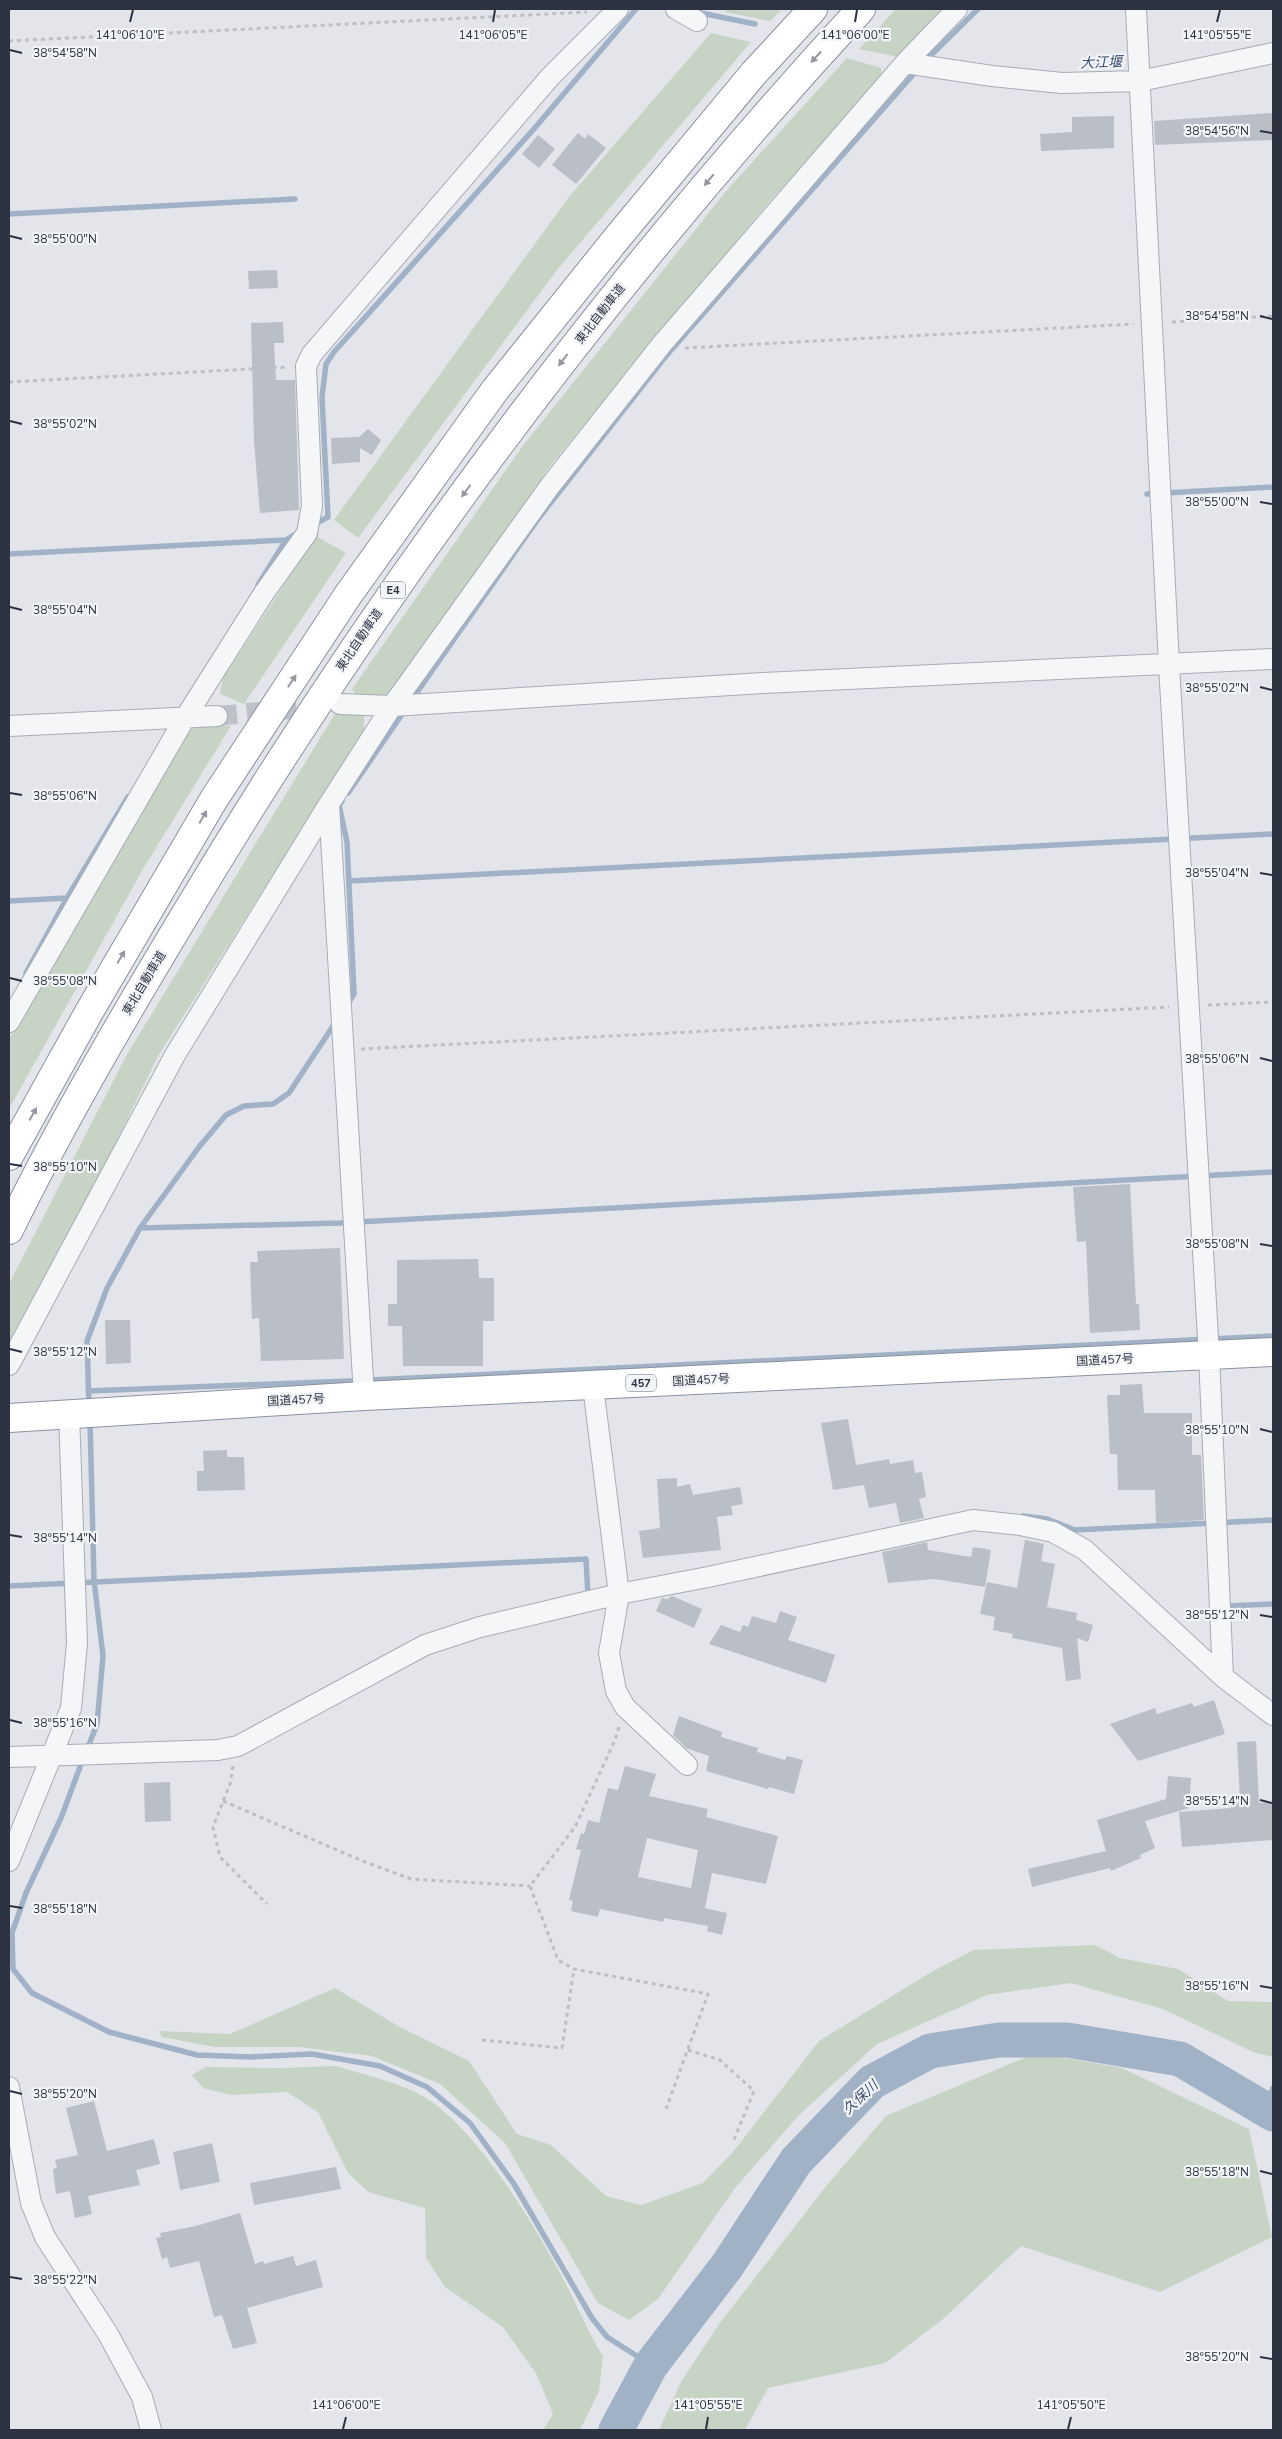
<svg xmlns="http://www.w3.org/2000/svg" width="1282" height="2439" font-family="'Nunito Sans','Noto Sans JP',sans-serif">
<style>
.green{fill:#c7d3c5}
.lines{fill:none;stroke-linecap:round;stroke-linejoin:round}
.stream{stroke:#a1b1c6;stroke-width:5.5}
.river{stroke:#a1b1c6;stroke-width:35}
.building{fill:#babec6;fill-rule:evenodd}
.street-tunnel{stroke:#bec1c8;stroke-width:20;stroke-dasharray:20 10;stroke-linecap:butt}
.street-casing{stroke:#a8acb4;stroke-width:22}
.highway-casing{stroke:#8b929f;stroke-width:30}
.path{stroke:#bdbfc4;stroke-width:3;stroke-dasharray:4 4;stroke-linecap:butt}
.street{stroke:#f5f6f8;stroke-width:20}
.highway{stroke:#fff;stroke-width:28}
.oneway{fill:#9698a0}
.ticks{fill:none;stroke:#2c3240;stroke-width:2}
.labels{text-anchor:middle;stroke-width:4.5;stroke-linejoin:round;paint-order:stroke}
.shield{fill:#f2f4f7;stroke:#676c77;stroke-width:1}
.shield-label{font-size:11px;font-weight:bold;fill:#2c3240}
.street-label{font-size:12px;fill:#2c3240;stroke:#f2f4f7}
.water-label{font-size:14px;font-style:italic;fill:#3a4f71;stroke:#f2f4f7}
.ticks-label{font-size:12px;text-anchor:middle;fill:#2c3240;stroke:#f2f4f7;stroke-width:4.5;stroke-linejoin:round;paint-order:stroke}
</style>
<rect width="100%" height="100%" fill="#e3e5ea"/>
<path class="green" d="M728 9H782L770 21 725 12Z
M896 9H949L898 57 859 49Z
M711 33 751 42 557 270 358 538 334 520 569 197Z
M847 58 881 68 882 80 769 202 552 464 387 699 361 700 352 689 522 447 727 190Z
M316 536 346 553 244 704 220 694 223 678Z
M336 712 364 716V732L158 1056 9 1363V1284L126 1056Z
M197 724 231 726 143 869 9 1109V1039L187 732Z
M1095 1945 1120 1958 1178 1969 1228 2001 1273 2002V2057L1253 2052 1163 2009 1071 1983 987 1995 877 2044 798 2116 735 2188 658 2299 629 2320 598 2303 505 2143 440 2084 372 2056 299 2047H215L162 2037 159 2031 230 2034 335 1988 398 2026 469 2061 517 2134 551 2145 606 2196 641 2205 703 2183 733 2152 819 2041 933 1971 974 1950Z
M1036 2053 1122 2068 1249 2129 1272 2237 1160 2292 1021 2246 943 2319 885 2363 768 2388 745 2430H659L681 2382 719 2324 827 2185 886 2116Z
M336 2066C368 2076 405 2083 432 2102 481 2137 532 2221 561 2275 576 2301 586 2330 603 2356L599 2391 580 2430H543L553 2414 537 2375 503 2327 445 2287 426 2258 425 2208 368 2192 348 2173 318 2112 287 2092 231 2095 203 2088 192 2075 206 2067 279 2068Z"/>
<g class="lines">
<path class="stream" d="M696 12 755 24
M926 60 978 9
M9 214 295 199
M1147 494 1273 487
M313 525 328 517 322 397 326 364 334 352 533 130 636 9
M9 554 286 540 298 533
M258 585 286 540
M411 701 538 519 666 356 918 69
M348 793 405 710
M342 801 339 805 347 842 354 994 347 1005
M349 881 1273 834
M9 901 67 898 128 797
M26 973 67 898
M140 1228 340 1223 1273 1172
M88 1391 349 1381 1273 1336
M89 1405 87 1341 107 1288 140 1228 199 1147 226 1115 244 1106 273 1104 289 1093 335 1023
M1023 1516 1047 1519 1075 1530 1273 1520
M9 1586 586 1559 588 1596
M1227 1606 1273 1604
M87 1750 97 1724 103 1656 94 1580 90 1420
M83 1759 61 1818 26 1893 12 1933 13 1969 32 1993 109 2032 197 2055 251 2057 312 2054 380 2066 427 2087 470 2123 514 2184 592 2318 607 2337 651 2365
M1265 2109 1273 2088"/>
<path class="river" d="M616 2430 651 2365 727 2266 796 2161 872 2082 930 2051 999 2040H1067L1180 2059 1273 2114"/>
</g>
<path class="building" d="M1273 113V140L1155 145 1154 121Z
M1114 116V148L1041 151 1040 134 1072 132V117Z
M578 133 585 139 588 134 606 148 576 184 552 165Z
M538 135 555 149 539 168 522 154Z
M277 270 278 288 249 289 248 271Z
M283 322 284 343H274L276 380H295L299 509V510L260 513 254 442 251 323Z
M368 429 381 440 372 455 360 448V462L332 464 331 438 359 437Z
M1130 1184 1136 1304H1139L1140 1330 1090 1333 1086 1241 1077 1242 1073 1187Z
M340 1248 344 1359 261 1361 259 1318 252 1319 250 1262H258L257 1251Z
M478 1259 479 1278H494V1321H483V1366H403L402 1326H388V1304H397V1260Z
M105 1320H130L131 1363 106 1364Z
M1142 1384 1144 1413H1192V1455H1201L1204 1520 1156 1523 1155 1490H1118L1117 1454H1110L1107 1395H1120V1385Z
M848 1419 856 1465 889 1459 890 1464 913 1460 915 1473 922 1472 926 1497 919 1499 924 1518 900 1523 896 1503 869 1508 864 1485 833 1490 821 1423Z
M227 1450V1457H244L245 1490 197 1491V1471H204L203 1451Z
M677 1478V1487L690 1484 693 1495 740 1487 743 1504 731 1506 733 1515 717 1517 721 1550 643 1558 639 1531 660 1528 657 1479Z
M1025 1540 1044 1544 1041 1561 1055 1564 1047 1607 1077 1613 1076 1620 1093 1625 1088 1642 1077 1638 1081 1679 1066 1681 1062 1648 1012 1638 1013 1634 993 1630 995 1617 980 1614 987 1582 1017 1588Z
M927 1542 928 1550 971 1557 973 1547 991 1550 985 1587 935 1579 888 1583 882 1552Z
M672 1596 702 1609 694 1628 656 1611 662 1598 667 1599Z
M780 1611 797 1617 788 1640 835 1655 826 1683 709 1644 721 1625 740 1632 743 1625 748 1627 752 1616 776 1623Z
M1214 1700 1225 1734 1138 1761 1110 1724 1155 1708 1157 1714 1192 1703 1194 1707Z
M679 1716 722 1732 721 1737 758 1748 757 1752 785 1760 787 1756 803 1760 794 1794 769 1787 768 1789 706 1771 709 1756 686 1748 673 1735Z
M1256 1741 1259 1803 1273 1802V1840L1182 1847 1179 1812 1231 1808V1802L1240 1801 1237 1742Z
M625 1766 656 1774 649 1796 708 1809 706 1817 778 1836 766 1884 712 1873 705 1908 727 1913 722 1935 707 1931 708 1926 664 1918 663 1922 600 1909 598 1917 571 1911 573 1901 569 1900 581 1850 576 1849 581 1833 584 1834 588 1820 599 1823 608 1788 618 1790ZM647 1838 698 1850 691 1888 638 1877Z
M1168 1776 1191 1778 1189 1808 1145 1821 1155 1848 1140 1855 1141 1858 1111 1871 1110 1868 1032 1887 1028 1869 1106 1851 1097 1820 1166 1799Z
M170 1782 171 1821 145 1822 144 1783Z
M94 2101 107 2151 154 2139 160 2164 136 2170 140 2185 88 2196 92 2214 75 2218 70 2191 56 2194 53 2169 57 2168 55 2160 78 2155 66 2108Z
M212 2143 220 2182 180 2190 173 2152Z
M336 2167 341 2189 254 2205 250 2183Z
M240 2213 255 2264 263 2261 264 2264 293 2256 296 2266 316 2260 323 2287 247 2308 257 2343 233 2349 222 2315 214 2317 199 2261 170 2268 167 2257 162 2259 156 2238 161 2237 160 2233 196 2226Z"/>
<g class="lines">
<path class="street-tunnel" d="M217 716 324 706"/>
<defs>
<path id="street" d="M676 9 697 21
M1136 9 1169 665 1209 1355 1223 1677
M905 63 992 76 1062 83 1140 81 1273 53
M340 704 392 706 763 683 1273 659
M9 726 217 716
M329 804 364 1396
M9 1022 185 718 264 593 307 533 312 506 306 366 312 354 550 77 618 9
M9 1365 175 1055 329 804 392 706 550 486 662 344 905 63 957 9
M593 1386 619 1594 609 1653 616 1691 625 1707 687 1765
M9 1757 218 1750 238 1746 425 1645 480 1627 619 1594 708 1577 973 1520 1020 1525 1053 1532 1085 1550 1223 1677 1273 1715
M9 1861 71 1708 77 1643 69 1413
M9 2087 31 2203 45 2237 108 2334 142 2397 151 2430"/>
<path id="highway" d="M9 1156 89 1012 214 799 348 595 495 390 617 238 754 73 813 9
M9 1230C62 1122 123 1018 185 915 378 591 605 287 861 9
M9 1418 364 1396 1273 1352"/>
</defs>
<use href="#street" class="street-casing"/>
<use href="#highway" class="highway-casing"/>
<path class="path" d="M9 41 587 12
M1172 322 1273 316
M685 348 1133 324
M9 382 288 367
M1208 1005 1273 1002
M361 1049 1169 1007
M619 1727 615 1740 575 1827 530 1886 558 1960 574 1969 708 1994 666 2109
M233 1766 230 1784 213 1827 220 1857 267 1904
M223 1801 365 1862 411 1879 530 1886
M482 2040 562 2048 574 1969
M688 2050 720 2060 754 2091 733 2142"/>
<use href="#street" class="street"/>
<use href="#highway" class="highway"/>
</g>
<defs><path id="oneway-solid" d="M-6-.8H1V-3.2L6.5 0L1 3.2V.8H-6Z" transform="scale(1.25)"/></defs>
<g class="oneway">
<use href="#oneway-solid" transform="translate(816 57) rotate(133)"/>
<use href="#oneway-solid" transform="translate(709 180) rotate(130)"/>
<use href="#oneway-solid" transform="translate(563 360) rotate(128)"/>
<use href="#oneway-solid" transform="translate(466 491) rotate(126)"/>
<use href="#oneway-solid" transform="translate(292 681) rotate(-57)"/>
<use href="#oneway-solid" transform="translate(203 817) rotate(-60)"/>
<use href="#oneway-solid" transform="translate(121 957) rotate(-60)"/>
<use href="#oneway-solid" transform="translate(33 1114) rotate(-61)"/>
</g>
<path class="ticks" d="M130 22 133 10M493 22 495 10M855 22 857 10M1217 22 1220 10M10 50 22 53M1260 131 1272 133M10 236 22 239M1260 316 1272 319M10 421 22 424M1260 502 1272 504M10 607 22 610M1260 687 1272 690M10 793 22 795M1260 873 1272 875M10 978 22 981M1260 1058 1272 1061M10 1164 22 1166M1260 1244 1272 1246M10 1349 22 1352M1260 1429 1272 1432M10 1535 22 1537M1260 1615 1272 1617M10 1720 22 1723M1260 1800 1272 1803M10 1906 22 1908M1260 1986 1272 1988M10 2091 22 2094M1260 2171 1272 2174M10 2277 22 2279M1260 2357 1272 2359M343 2429 346 2417M706 2429 708 2417M1068 2429 1071 2417"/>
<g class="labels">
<g class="shield">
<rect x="380.5" y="581.5" width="25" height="17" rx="4"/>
<rect x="626" y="1374.5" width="30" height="17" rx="4"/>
</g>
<g class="shield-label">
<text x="393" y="594">E4</text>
<text x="641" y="1387">457</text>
</g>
<g class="street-label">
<text transform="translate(600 314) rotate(-52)" y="4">東北自動車道</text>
<text transform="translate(359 640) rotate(-56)" y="4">東北自動車道</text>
<text transform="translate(144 983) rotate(-59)" y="4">東北自動車道</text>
<text transform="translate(1105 1360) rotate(-3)" y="4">国道457号</text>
<text transform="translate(701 1380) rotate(-3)" y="4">国道457号</text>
<text transform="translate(296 1400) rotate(-3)" y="4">国道457号</text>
</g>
<g class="water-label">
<text transform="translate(1101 62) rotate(-2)" y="5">大江堰</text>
<text transform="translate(860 2097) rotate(-43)" y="5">久保川</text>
</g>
</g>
<g class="ticks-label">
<text x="130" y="39">141°06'10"E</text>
<text x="493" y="39">141°06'05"E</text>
<text x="855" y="39">141°06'00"E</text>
<text x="1217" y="39">141°05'55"E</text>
<text x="65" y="57">38°54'58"N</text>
<text x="1217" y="135">38°54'56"N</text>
<text x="65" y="243">38°55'00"N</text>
<text x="1217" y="320">38°54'58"N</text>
<text x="65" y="428">38°55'02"N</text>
<text x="1217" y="506">38°55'00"N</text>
<text x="65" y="614">38°55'04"N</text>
<text x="1217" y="692">38°55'02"N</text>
<text x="65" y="800">38°55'06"N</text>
<text x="1217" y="877">38°55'04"N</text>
<text x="65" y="985">38°55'08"N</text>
<text x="1217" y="1063">38°55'06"N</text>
<text x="65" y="1171">38°55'10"N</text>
<text x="1217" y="1248">38°55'08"N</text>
<text x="65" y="1356">38°55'12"N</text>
<text x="1217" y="1434">38°55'10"N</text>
<text x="65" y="1542">38°55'14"N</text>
<text x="1217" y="1619">38°55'12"N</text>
<text x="65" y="1727">38°55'16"N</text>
<text x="1217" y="1805">38°55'14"N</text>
<text x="65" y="1913">38°55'18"N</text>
<text x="1217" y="1990">38°55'16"N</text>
<text x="65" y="2098">38°55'20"N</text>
<text x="1217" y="2176">38°55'18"N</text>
<text x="65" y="2284">38°55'22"N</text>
<text x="1217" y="2361">38°55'20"N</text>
<text x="346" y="2409">141°06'00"E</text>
<text x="708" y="2409">141°05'55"E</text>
<text x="1071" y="2409">141°05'50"E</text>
</g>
<rect width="1282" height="2439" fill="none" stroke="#2c3240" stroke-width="20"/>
</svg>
